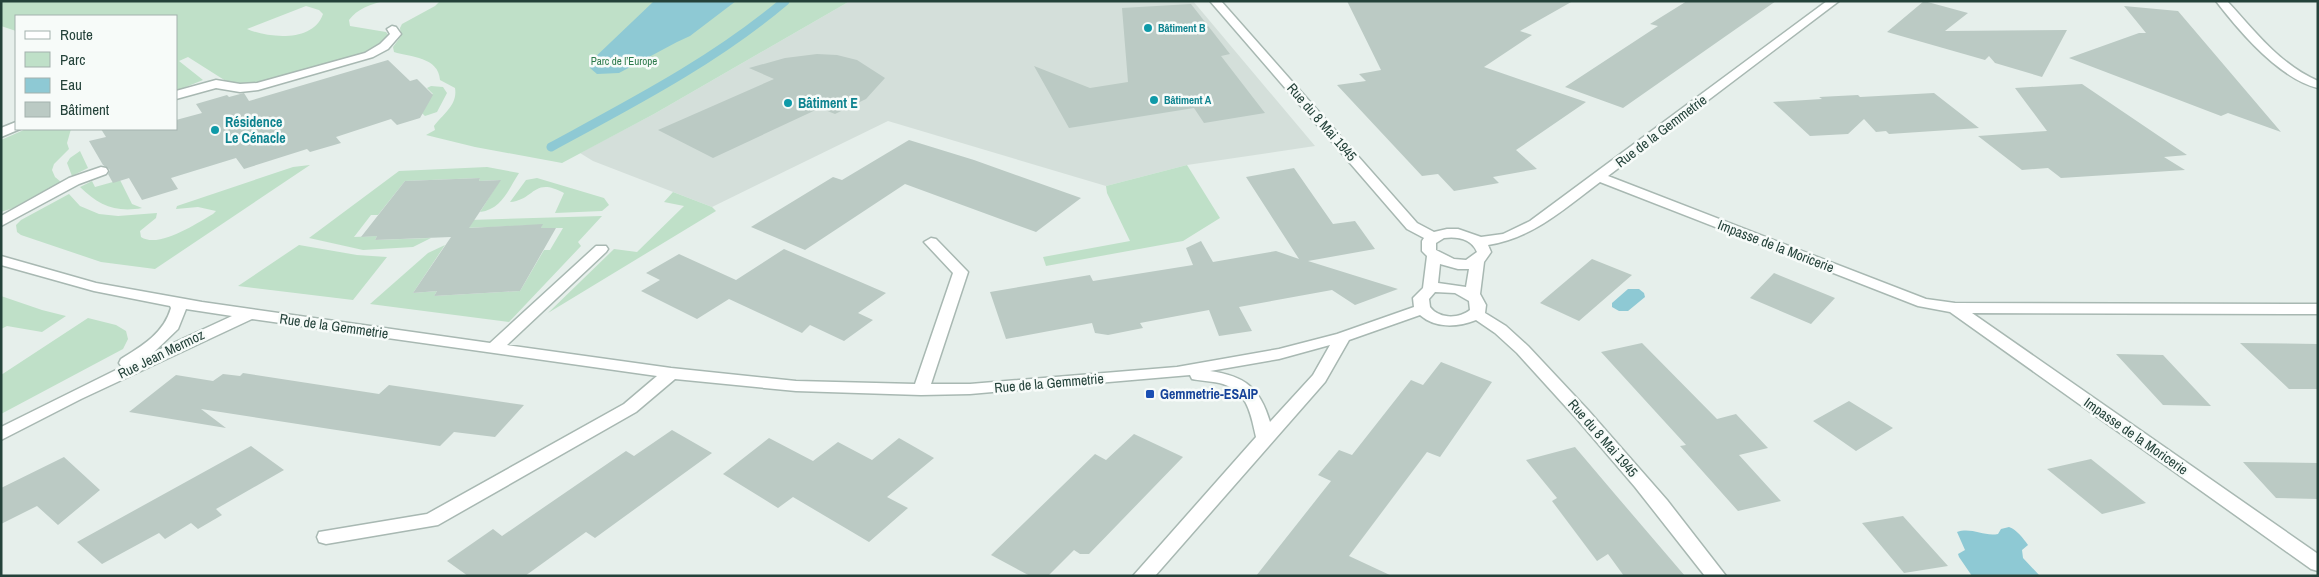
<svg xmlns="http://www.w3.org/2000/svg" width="2319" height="577" font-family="'Archivo Narrow',sans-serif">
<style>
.built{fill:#d4dfda}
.green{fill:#bfe0c8;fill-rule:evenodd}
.water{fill:#8ec9d4}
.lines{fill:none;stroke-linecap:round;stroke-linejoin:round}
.stream{stroke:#8ec9d4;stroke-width:9}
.building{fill:#bbcac4}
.minor-casing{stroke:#a8b8b2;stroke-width:3}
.minor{fill:#fff;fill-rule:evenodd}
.culture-dot{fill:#0f9aa8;stroke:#f7fbf9;stroke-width:2}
.transit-dot{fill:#1a4fb4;stroke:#f7fbf9;stroke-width:2}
.labels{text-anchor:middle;stroke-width:5;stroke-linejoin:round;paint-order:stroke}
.far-culture-label{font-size:11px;font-weight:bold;fill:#0d838f;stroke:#f7fbf9;text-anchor:start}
.far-park-label{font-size:11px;fill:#2d7a4b;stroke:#f7fbf9}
.culture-label{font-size:14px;font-weight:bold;fill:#0d838f;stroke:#f7fbf9;text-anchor:start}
.street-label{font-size:14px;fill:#24423a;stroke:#f7fbf9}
.transit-label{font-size:14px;font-weight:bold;fill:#164399;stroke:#f7fbf9;text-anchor:start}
</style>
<rect width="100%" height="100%" fill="#e6efeb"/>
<path class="built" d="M850 1H1193L1315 146 1187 165 1106 186 888 121 712 207 593 161 580 153 654 114Z"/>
<path class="green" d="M1 1H384C371 4 357 9 349 20L350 26 386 32 389 36 371 51 252 84 229 83 188 57 179 61 203 80 176 91V16H16V31L1 26ZM306 6 319 10 323 14C313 43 268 38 247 29Z
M440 1H850L654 114 562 163 475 147 426 135 435 130 434 126C443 114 458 105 455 88L440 80C439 57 410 57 394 52L393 47 401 36 400 28 402 24 435 6Z
M431 86 443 87 447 93 437 112 425 116 410 102 433 94 427 88Z
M26 129H71L67 143 69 149 54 164 52 170 55 177 61 182 13 208 1 212V140Z
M80 151 88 168 72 176 67 163 70 158Z
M310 165 155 269 101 262 21 235 17 232 16 225 21 220 69 194 80 206 99 214 118 216 157 213 156 218 140 231 141 237C159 249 197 223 213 214L216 211 198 207 176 209 177 206 293 167Z
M1187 165 1220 218 1183 241 1046 266 1043 257 1130 241 1107 193 1106 186Z
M487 167 519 173C508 190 502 209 480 212L500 180 479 181 480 178 405 181 378 215H371L354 237 377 236 375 240 431 238 413 247 363 250 309 238 399 171Z
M537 178 604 198 609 205 602 211 555 213 564 193C533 176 535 200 510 202L526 180Z
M120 180 132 204 142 208C116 213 98 205 80 187L92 181 95 187Z
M673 192 712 207 716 211 548 313 614 249 637 252 684 206 664 202Z
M602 216 578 242 581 246 509 322 370 304 428 253 445 245 413 293 437 291 434 296 520 291 544 250H550L563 228H541L542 225 464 228 469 220Z
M299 245 357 255 387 257 353 300 238 286Z
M1 296 42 310 66 316 42 332 7 326 1 329Z
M88 318 116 325 126 331 128 339 123 349 1 414V375Z"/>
<path class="water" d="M654 1H736L690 36 677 42 619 73 597 74 590 68V62Z
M1628 289H1639L1644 293 1645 297 1628 311H1619L1612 307V303Z
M2009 527C2017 530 2023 538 2028 545L2022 550 2023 558 2040 576H1972L1959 557 1958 554 1965 550 1957 532C1972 527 1984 537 1998 534L2001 529Z"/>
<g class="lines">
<path class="stream" d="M551 147C632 103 714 61 785 1"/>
</g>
<path class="building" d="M1347 1H1573L1520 31 1532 35 1484 67 1586 102 1516 150 1537 169 1493 177 1499 183 1454 191 1438 174 1422 176 1337 85 1366 81 1359 74 1381 70Z
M1687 1H1776L1623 108 1565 87 1658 26 1650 24Z
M1924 1 1968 13 1945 31 2067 30 2042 77 1995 63 1989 56 1985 60 1887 32Z
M1191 4 1230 54 1221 56 1265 113 1204 123 1194 108 1069 128 1034 66 1090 88 1128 82 1122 8Z
M2124 6 2178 11 2281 132 2228 113 2221 116 2069 58 2139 33H2146Z
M817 54 837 55 857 60 885 78 866 99 835 114 820 108 713 158 658 130 774 79 749 68 785 58Z
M388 60 410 81 417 79 433 95 420 118 397 125 391 119 336 137 341 143 310 152 307 149 244 169 236 158 171 178 178 189 142 200 129 178 113 183 108 174 110 170 103 165 89 141 106 137 101 129H176V120L202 113 196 104 227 95 229 97 244 93 249 101Z
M2082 84 2187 155 2164 157 2185 170 2061 178 2048 168 2022 170 1978 136 2047 131 2015 88Z
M1934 93 1979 128 1889 134 1886 131 1876 132 1864 119 1848 134 1810 136 1773 102 1822 99 1819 97 1858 95 1860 97Z
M909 140 974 160 1081 198 1036 232 905 184 805 250 751 227 833 177 842 180Z
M1294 168 1333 224 1355 221 1375 249 1308 261 1398 289 1355 305 1332 290 1239 307 1252 331 1219 336 1209 310 1140 323 1143 328 1108 335 1095 333 1092 323 1006 339 990 292 1090 275 1093 281 1193 265 1186 248 1201 241 1213 262 1276 251 1299 259 1246 177Z
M480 178 479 181 501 180 469 228 543 224 541 228H556L520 291 434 296 437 291 413 293 451 237 375 240 377 236 361 237 405 181Z
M784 249 886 293 858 313 873 320 844 341 810 325 802 333 729 299 697 319 641 291 660 280 646 273 679 254 736 280Z
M1592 259 1632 275 1579 321 1540 303Z
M1774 273 1835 298 1811 324 1750 298Z
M1642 343 1717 419 1736 414 1768 448 1739 455 1781 501 1738 511 1680 446 1686 445 1601 352Z
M2240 343 2318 344V389H2289Z
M2116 354 2163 355 2211 406 2163 405Z
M1441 362 1492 382 1440 457 1427 452 1349 556 1392 576H1256L1331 481 1318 475 1339 450 1352 455 1411 380 1423 385Z
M243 373 379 394 389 385 524 405 495 437 454 432 440 446 201 409 226 428 129 412 176 375 213 381 223 374 240 376Z
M1849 401 1893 428 1856 451 1813 421Z
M672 430 712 453 595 538 586 532 525 576H468L447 561 493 529 502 536 626 451 634 456Z
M1134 434 1183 457 1089 554H1080L1074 550 1048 576H1030L991 555 1095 454 1106 460Z
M769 438 813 461 838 442 872 460 899 438 934 458 887 497 908 508 869 542 793 497 778 508 723 474Z
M251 446 284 470 216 509 222 515 198 529 191 523 165 539 159 533 102 564 77 542Z
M1575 447 1614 493 1685 576H1624L1608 554 1597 561 1552 501 1557 498 1526 460Z
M64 457 100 490 58 525 37 506 1 524V488Z
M2091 459 2146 503 2102 514 2047 469Z
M2243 462 2318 463V499L2276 498Z
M1903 516 1948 566 1904 573 1862 523Z"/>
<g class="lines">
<defs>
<path id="minor" d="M1210 1H1221L1417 223 1434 232 1447 229H1458L1481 237 1503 234 1530 221 1827 1H1839L1608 176 1926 299 1955 303 2318 304V314L1972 313 2318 554V571L2311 569 1950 312 1918 306 1600 182C1564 209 1533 238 1488 245L1491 252 1484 262 1480 294 1486 305 1485 313 1506 326 1528 346 1588 410 1667 500 1726 576H1705L1635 487 1576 418 1517 353 1495 333 1476 320C1458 327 1436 329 1420 315L1349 340 1325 382 1155 576H1133L1256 437C1251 415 1248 392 1223 384 1213 381 1202 381 1192 379L1190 375 970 394 921 395 796 391 675 379 636 412 438 525 326 544 319 542 317 537 319 532 427 514 624 404 657 376 252 319 81 399 1 440V427L122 367 119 363 121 359C142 346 164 333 171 308L170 306 94 291 1 265V256L96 283 202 302 490 343 596 246H606L608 249 606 252 507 345 671 368 796 381 915 384 953 273 924 242 931 238 936 239 968 272 931 384H970L1177 367 1279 349 1337 334 1414 307 1413 298 1423 288 1427 256 1422 251V241L1424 238 1407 229ZM1444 238C1457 236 1472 239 1477 252L1466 260 1454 259 1436 250V243ZM1440 264 1458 269H1469L1466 287 1438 283ZM1435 292 1455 293 1469 301 1470 310C1459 319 1439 319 1430 307L1429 299ZM186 309 232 316 154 352 178 329ZM1330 345 1313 375 1270 422C1260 388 1245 376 1210 371L1279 359Z
M2216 1H2227C2255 31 2279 64 2318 81V88C2280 79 2239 31 2216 1Z
M392 26 396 27 401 34 388 49 373 57 258 90 240 92 216 88 176 99V91L216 80 240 84 257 83 365 53 380 44 390 34 387 29Z
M16 122V129H20L1 137V128Z
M101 167 106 168 108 171 106 174 79 184 1 226V216L69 178Z"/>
</defs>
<use href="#minor" class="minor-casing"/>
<use href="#minor" class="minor"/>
</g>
<g class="culture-dot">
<circle cx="1148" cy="28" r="5"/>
<circle cx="1154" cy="100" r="5"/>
<circle cx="788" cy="103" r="5"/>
<circle cx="215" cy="130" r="5"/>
</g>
<rect class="transit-dot" x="1145" y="389" width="10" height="10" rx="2.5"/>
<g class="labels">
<g class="far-culture-label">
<text x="1158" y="32">Bâtiment B</text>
<text x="1164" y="104">Bâtiment A</text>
</g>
<g class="far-park-label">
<text x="624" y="65">Parc de l’Europe</text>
</g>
<g class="culture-label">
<text x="798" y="108">Bâtiment E</text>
<text x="225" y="127">Résidence<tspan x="225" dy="16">Le Cénacle</tspan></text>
</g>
<g class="street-label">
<text transform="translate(1322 122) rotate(49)" y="5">Rue du 8 Mai 1945</text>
<text transform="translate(1661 131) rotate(-37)" y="5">Rue de la Gemmetrie</text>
<text transform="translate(1776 246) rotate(21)" y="5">Impasse de la Moricerie</text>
<text transform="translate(334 326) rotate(8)" y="5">Rue de la Gemmetrie</text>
<text transform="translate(161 354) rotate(-26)" y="5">Rue Jean Mermoz</text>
<text transform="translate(1049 383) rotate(-5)" y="5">Rue de la Gemmetrie</text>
<text transform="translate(2136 436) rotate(35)" y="5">Impasse de la Moricerie</text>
<text transform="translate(1603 438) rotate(49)" y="5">Rue du 8 Mai 1945</text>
</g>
<g class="transit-label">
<text x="1160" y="399">Gemmetrie-ESAIP</text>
</g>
</g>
<rect width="2319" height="577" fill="none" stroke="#24423a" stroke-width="5"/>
<rect x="15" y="15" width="162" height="115" fill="#f7fbf9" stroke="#a3b1ad"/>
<rect x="25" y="31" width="25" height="8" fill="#ffffff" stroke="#a3b1ad"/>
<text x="60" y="40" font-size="15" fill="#24423a">Route</text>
<rect x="25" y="52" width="25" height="15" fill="#bfe0c8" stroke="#a3b1ad"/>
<text x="60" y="65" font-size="15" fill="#24423a">Parc</text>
<rect x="25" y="78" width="25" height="15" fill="#8ec9d4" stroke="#a3b1ad"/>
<text x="60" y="90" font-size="15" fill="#24423a">Eau</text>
<rect x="25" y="102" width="25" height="15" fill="#bbcac4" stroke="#a3b1ad"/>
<text x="60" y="115" font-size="15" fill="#24423a">Bâtiment</text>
</svg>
